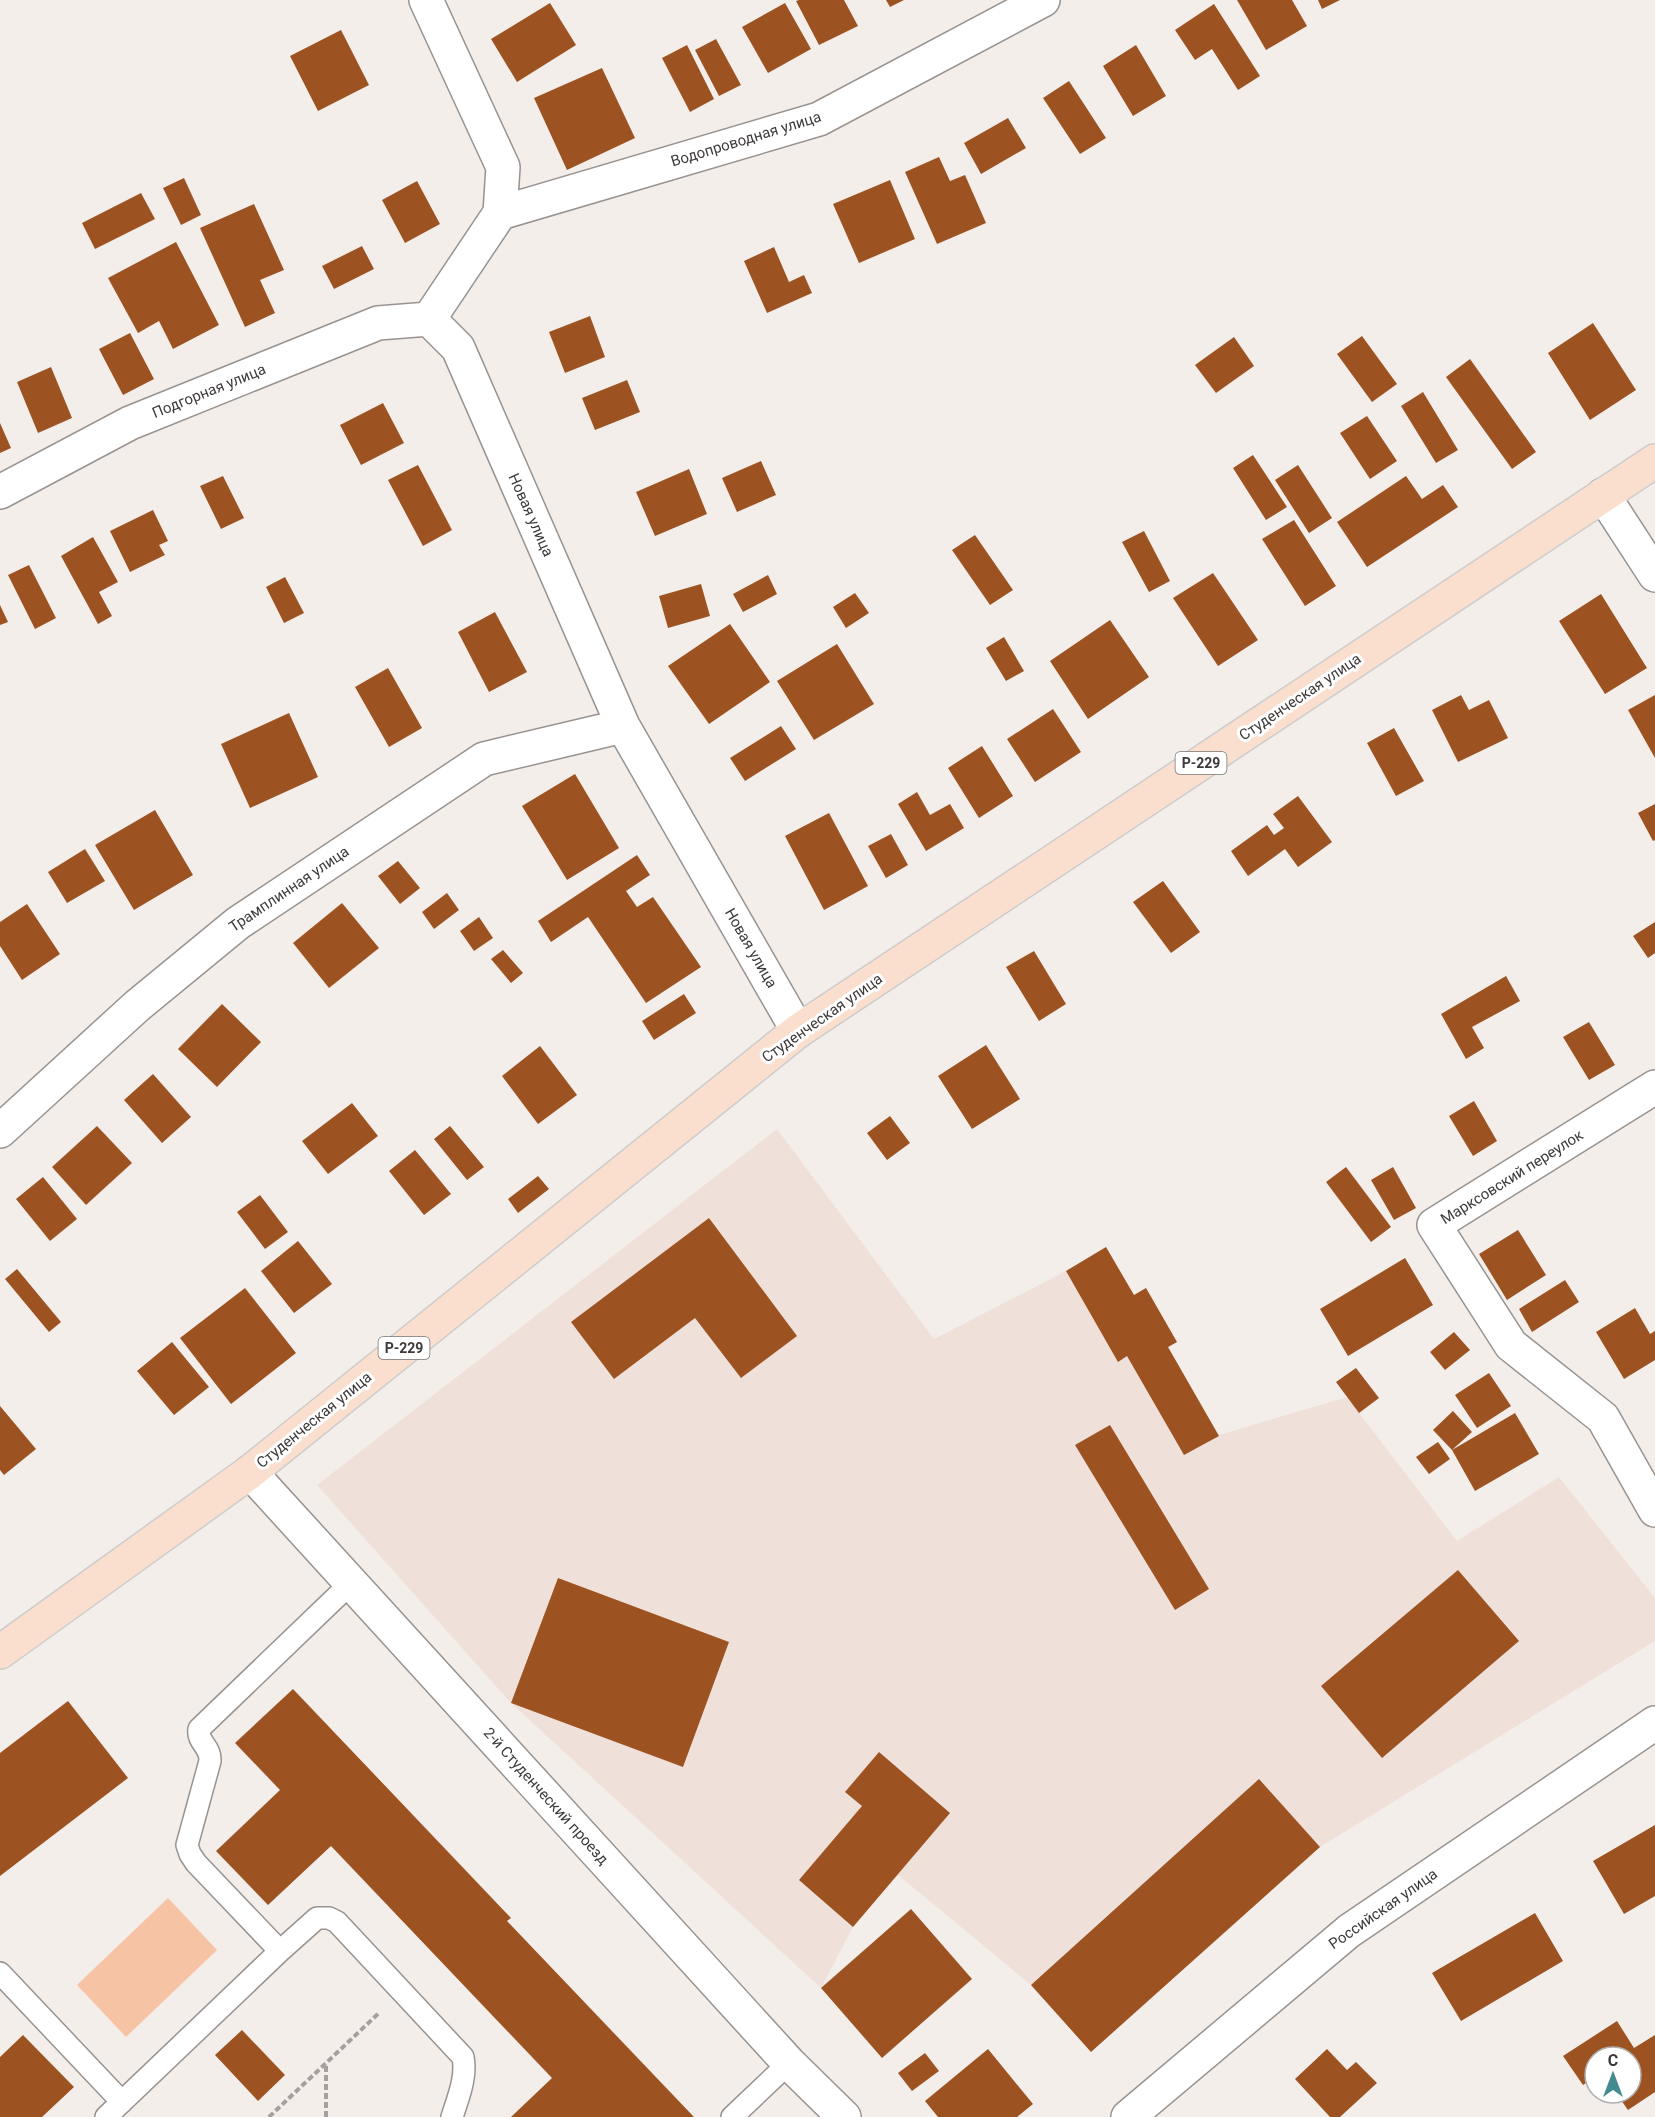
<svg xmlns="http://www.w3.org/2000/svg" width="1655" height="2117" font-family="Roboto,sans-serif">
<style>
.built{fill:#efe1da}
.pitch{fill:#f7c3a5}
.building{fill:#9c5321}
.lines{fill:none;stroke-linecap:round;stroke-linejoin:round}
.lane-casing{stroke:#999390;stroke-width:24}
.street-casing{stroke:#999390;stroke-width:36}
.primary-casing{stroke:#cdcccc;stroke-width:36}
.path{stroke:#a5a09e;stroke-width:4;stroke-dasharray:6 3;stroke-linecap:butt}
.lane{stroke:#fff;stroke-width:21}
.street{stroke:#fff;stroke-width:33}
.primary{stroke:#fbdfce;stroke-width:33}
.labels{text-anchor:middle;stroke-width:6;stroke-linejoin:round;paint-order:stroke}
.shield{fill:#fff;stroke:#777574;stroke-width:1.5}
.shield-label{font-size:14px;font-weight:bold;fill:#3d3a39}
.street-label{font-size:15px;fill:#3d3a39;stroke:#fff}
</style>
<rect width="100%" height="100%" fill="#f4eeeb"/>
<path class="built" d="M777 1129 934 1339 1066 1271 1106 1247 1134 1295 1146 1288 1177 1342 1168 1348 1219 1435 1347 1397 1457 1541 1559 1477 1655 1598V1641L1320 1847 1091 2052 1031 1985 898 1875 853 1927 821 1988 511 1703 317 1485Z"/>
<path class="pitch" d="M168 1898 217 1950 126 2037 77 1985Z"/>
<path class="building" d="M799 0H844L858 26 819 45 796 1Z
M886 0H904L890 7Z
M1237 0H1292L1307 26 1266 50Z
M1318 0H1340L1322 9Z
M550 3 576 45 517 82 491 39Z
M785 3 811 49 768 73 742 27Z
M1214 4 1260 76 1238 90 1212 49 1195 60 1175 30Z
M341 30 369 85 318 111 290 56Z
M716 39 741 85 719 96 695 50Z
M687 45 714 99 690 112 662 58Z
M1136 45 1166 96 1133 116 1103 66Z
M602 68 635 138 567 170 534 98Z
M1069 81 1106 138 1080 154 1043 98Z
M1008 118 1026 148 981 174 964 143Z
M939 157 950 181 965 175 986 223 937 244 905 172Z
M184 178 201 215 181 225 163 188Z
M890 180 915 239 859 263 833 204Z
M417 181 440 224 405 243 382 200Z
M141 193 155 219 95 249 82 223Z
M254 204 284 270 260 280 275 313 245 327 200 228Z
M176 242 219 325 173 349 159 321 138 333 108 278Z
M362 246 374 269 334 289 322 266Z
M774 247 789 282 804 275 812 293 767 313 744 261Z
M590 316 605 357 565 373 549 332Z
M1593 323 1636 390 1590 420 1548 353Z
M130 333 154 379 123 395 99 349Z
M1362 336 1397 384 1372 402 1337 354Z
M1234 337 1254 366 1216 393 1195 365Z
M1470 359 1536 452 1512 469 1446 377Z
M51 367 72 418 38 433 17 382Z
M627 380 640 412 595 430 582 398Z
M1423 392 1458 450 1436 463 1401 406Z
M383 403 404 443 361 465 340 425Z
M1367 416 1397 461 1370 479 1340 433Z
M0 423 11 448 0 453Z
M1253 455 1287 507 1266 520 1233 468Z
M761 461 776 495 737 512 722 478Z
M418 465 452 530 423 546 388 480Z
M1298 465 1332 518 1309 533 1275 480Z
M689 469 707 514 655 536 636 492Z
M223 476 244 518 221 529 200 486Z
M1406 476 1422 499 1443 485 1458 507 1367 567 1337 522Z
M153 510 168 541 159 545 165 555 130 572 110 531Z
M1294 520 1336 586 1305 606 1262 539Z
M1144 531 1170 581 1149 592 1122 542Z
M975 535 1013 590 990 605 952 550Z
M93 537 118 582 99 592 112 616 98 624 61 556Z
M29 565 56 618 35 629 8 575Z
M1213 573 1258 640 1218 666 1173 598Z
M768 575 777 594 743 612 733 594Z
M285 577 304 613 284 623 266 587Z
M701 584 710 616 668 628 659 596Z
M855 593 869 613 846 628 833 607Z
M1601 594 1647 668 1605 694 1559 621Z
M0 605 8 622 0 625Z
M495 612 527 672 489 692 458 632Z
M1110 620 1149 677 1088 719 1050 661Z
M730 624 770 682 709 724 668 666Z
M1004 637 1024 671 1006 681 986 648Z
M837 644 874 704 814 740 777 681Z
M388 668 422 728 389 747 355 687Z
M1461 695 1469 710 1489 700 1508 738 1458 762 1432 710Z
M1655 695V758L1628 710Z
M1053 709 1081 752 1035 782 1007 739Z
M289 713 318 777 250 808 221 744Z
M781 726 796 749 745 781 730 758Z
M1394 728 1424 781 1396 796 1367 743Z
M982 746 1013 796 979 818 948 768Z
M575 774 619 848 567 880 522 806Z
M917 792 930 815 950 804 964 828 926 851 898 804Z
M1298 796 1332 842 1298 867 1285 849 1248 876 1231 851 1267 825 1274 835 1284 828 1273 814Z
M1655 804V840L1653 841 1638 813Z
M155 810 193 875 134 910 95 845Z
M829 813 868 886 824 910 785 836Z
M891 834 908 865 886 878 868 846Z
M85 849 105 881 67 903 48 872Z
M637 855 650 875 626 891 637 907 653 897 701 967 646 1003 588 917 551 942 538 921Z
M398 861 420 888 400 904 378 876Z
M1163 881 1200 932 1171 953 1133 902Z
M447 893 459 910 434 929 422 912Z
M342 903 379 948 329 988 293 943Z
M27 904 60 954 22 980 0 946V922Z
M479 917 493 938 474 951 460 931Z
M1655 922V953L1648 958 1633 936Z
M503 950 523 973 511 983 491 959Z
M1034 951 1066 1004 1039 1021 1006 967Z
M1506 976 1520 1001 1472 1027 1484 1048 1466 1059 1441 1014Z
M684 994 696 1013 654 1040 642 1021Z
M222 1004 261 1042 217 1087 178 1049Z
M1589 1022 1615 1065 1589 1080 1563 1037Z
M986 1045 1020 1099 972 1129 938 1076Z
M540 1046 577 1095 538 1124 502 1076Z
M153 1074 191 1117 162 1143 124 1100Z
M1474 1101 1497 1141 1473 1156 1449 1116Z
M352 1103 378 1136 328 1174 302 1141Z
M890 1116 910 1143 887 1160 867 1133Z
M97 1126 132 1163 86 1205 52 1167Z
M450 1126 484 1167 467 1180 434 1139Z
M415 1150 451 1194 424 1215 389 1171Z
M1346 1167 1391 1227 1371 1242 1326 1182Z
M1393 1167 1416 1208 1394 1220 1371 1180Z
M538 1176 549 1189 518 1213 508 1199Z
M43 1177 77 1219 50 1241 16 1199Z
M260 1195 288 1232 265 1249 237 1212Z
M709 1218 797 1336 741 1378 695 1318 614 1379 571 1322Z
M1518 1230 1546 1275 1507 1300 1479 1254Z
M298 1241 332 1284 294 1313 261 1271Z
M1106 1247 1134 1295 1146 1288 1177 1342 1168 1347 1219 1436 1184 1455 1127 1356 1118 1362 1066 1271Z
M1405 1258 1433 1305 1348 1356 1320 1309Z
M17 1269 61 1322 49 1332 5 1279Z
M1565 1280 1579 1302 1532 1332 1519 1309Z
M245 1288 296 1353 231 1404 180 1338Z
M1635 1308 1650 1334 1655 1331V1360L1624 1379 1596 1332Z
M1454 1332 1470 1350 1445 1370 1430 1352Z
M172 1342 209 1387 174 1415 137 1371Z
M1356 1368 1379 1398 1359 1413 1336 1382Z
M1489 1373 1511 1406 1477 1428 1455 1395Z
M0 1406 36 1449 4 1475 0 1470Z
M1453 1411 1472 1432 1452 1450 1433 1430Z
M1515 1413 1539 1454 1475 1491 1452 1450Z
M1110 1425 1209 1589 1175 1610 1075 1445Z
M1438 1442 1450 1459 1429 1474 1416 1457Z
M1458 1570 1519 1641 1382 1758 1321 1686Z
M558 1578 729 1642 683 1767 511 1703Z
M293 1689 511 1918 507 1921 694 2117H511L552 2078 331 1846 268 1905 216 1851 280 1790 235 1743Z
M68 1701 128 1778 0 1876V1753Z
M879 1752 950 1813 853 1927 799 1880 862 1806 845 1792Z
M1259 1779 1320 1847 1091 2052 1031 1985Z
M1655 1825V1896L1624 1914 1593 1861Z
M911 1909 972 1979 882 2058 821 1988Z
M1535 1913 1563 1961 1461 2021 1432 1973Z
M1617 2021 1634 2048 1655 2035V2092L1628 2110 1616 2093H1631V2057H1595V2077L1583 2085 1563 2056Z
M242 2030 285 2075 258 2101 215 2055Z
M23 2035 74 2087 42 2117H0V2057Z
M988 2049 1033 2104 1017 2117H938L925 2101Z
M1327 2049 1347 2070 1356 2062 1377 2083 1340 2117H1330L1295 2079Z
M925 2053 939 2071 912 2091 898 2073Z"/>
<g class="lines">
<defs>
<path id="lane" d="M351 1583 199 1729C197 1743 211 1746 210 1761L187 1845 190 1854 196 1863 280 1951 317 1918H329L337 1922 463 2057C467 2077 458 2098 452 2117
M0 1973 122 2102
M106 2117 280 1951
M732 2117 789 2063"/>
<path id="street" d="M426 0 503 167 500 213 429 319 458 348 623 726 798 1031
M500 213 819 119 1043 0
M0 492 130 423 378 323 429 319
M1603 495 1655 575
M1655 1087 1434 1225 1511 1345 1603 1418 1655 1510
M0 1131 137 1006 238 923 484 759 623 726
M250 1472 789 2063 844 2117
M1128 2117 1349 1931 1655 1723"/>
<path id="primary" d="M0 1652 250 1472 798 1031 1655 461"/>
</defs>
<use href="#lane" class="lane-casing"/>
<use href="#street" class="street-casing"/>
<use href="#primary" class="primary-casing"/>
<path class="path" d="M269 2117 380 2012
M326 2117V2064"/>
<use href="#lane" class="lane"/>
<use href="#street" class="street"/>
<use href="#primary" class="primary"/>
</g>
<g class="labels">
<g class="shield">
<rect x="1175.5" y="752" width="51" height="22" rx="4.5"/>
<rect x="378.5" y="1337" width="51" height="22" rx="4.5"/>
</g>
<g class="shield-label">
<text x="1201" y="768">Р-229</text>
<text x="404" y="1353">Р-229</text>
</g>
<g class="street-label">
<text transform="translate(746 139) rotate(-17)" y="5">Водопроводная улица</text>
<text transform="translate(209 391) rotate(-22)" y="5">Подгорная улица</text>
<text transform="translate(531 515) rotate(66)" y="5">Новая улица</text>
<text transform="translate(1300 697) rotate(-34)" y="5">Студенческая улица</text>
<text transform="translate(289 889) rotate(-34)" y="5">Трамплинная улица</text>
<text transform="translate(751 948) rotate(60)" y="5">Новая улица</text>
<text transform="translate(822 1018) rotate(-35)" y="5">Студенческая улица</text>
<text transform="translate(1512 1177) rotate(-32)" y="5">Марксовский переулок</text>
<text transform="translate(314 1420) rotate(-39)" y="5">Студенческая улица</text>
<text transform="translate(546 1796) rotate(48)" y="5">2-й Студенческий проезд</text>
<text transform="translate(1383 1909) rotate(-35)" y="5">Российская улица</text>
</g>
</g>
<g transform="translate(1613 2075)"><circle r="28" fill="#ffffff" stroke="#b1b0b0" stroke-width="1.5"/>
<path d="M0-4.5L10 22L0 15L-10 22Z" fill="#438b90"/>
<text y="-9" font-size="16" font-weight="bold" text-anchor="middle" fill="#3d3a39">С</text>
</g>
</svg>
